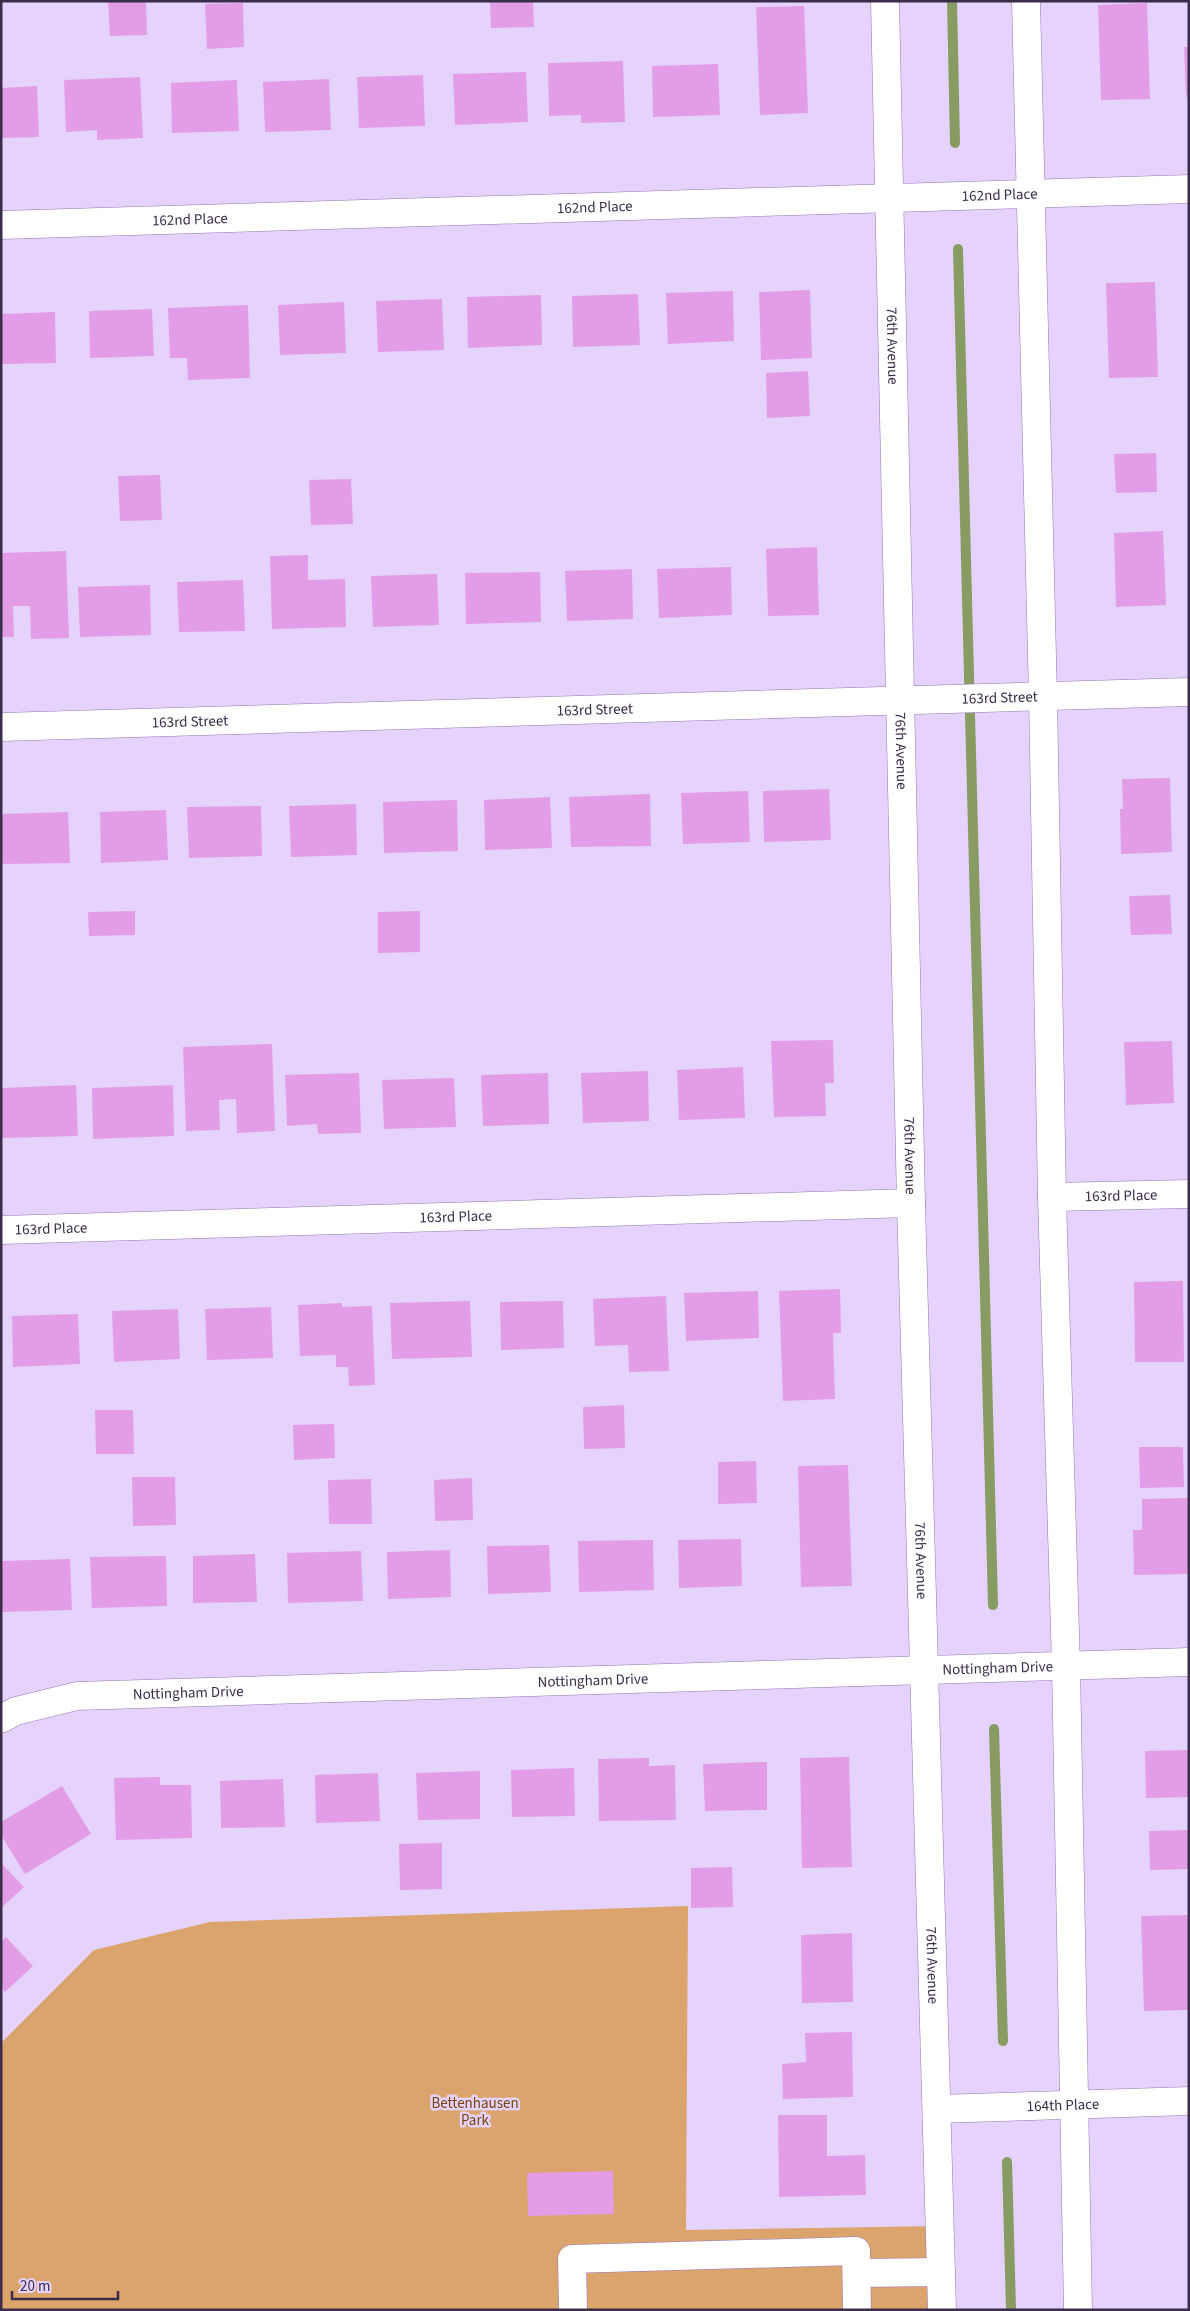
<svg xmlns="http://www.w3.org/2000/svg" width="1190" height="2311" font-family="'Source Sans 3',sans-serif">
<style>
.green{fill:#dca46d}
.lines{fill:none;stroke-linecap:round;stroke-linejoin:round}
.stream{stroke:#889b62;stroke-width:10}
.building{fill:#e29de6}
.minor-casing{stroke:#9475b8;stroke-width:29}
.minor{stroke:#fff;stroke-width:28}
.labels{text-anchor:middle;stroke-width:5;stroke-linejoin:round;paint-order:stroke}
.street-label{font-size:15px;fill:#3a2d49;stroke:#e5d3fe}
.park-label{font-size:15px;fill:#75460b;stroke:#e5d3fe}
</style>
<rect width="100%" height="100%" fill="#e5d3fe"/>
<path class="green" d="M688 1906 686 2230 940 2226 942 2310H1V2043L94 1950 210 1922Z"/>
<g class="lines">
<path class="stream" d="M952 1 955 143
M958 249 993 1605
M994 1729 1003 2041
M1007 2162 1011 2310"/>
</g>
<path class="building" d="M108 1H146L147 35 110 36Z
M490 1H533L534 27 491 28Z
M243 3 244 47 207 49 205 4Z
M1147 3 1150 99 1101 100 1098 5Z
M804 6 808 113 760 115 756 7Z
M1184 47H1189V97H1186Z
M623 61 625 122 581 123V115L549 116 548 63Z
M718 64 720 115 653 117 652 66Z
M526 72 528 122 455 125 453 74Z
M423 75 425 126 359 128 357 77Z
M140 77 143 138 97 140V130L66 132 64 80Z
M329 79 331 130 265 132 263 82Z
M237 80 239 131 172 133 171 83Z
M37 86 39 137 1 138V88Z
M1155 282 1158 377 1109 378 1106 283Z
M810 290 812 358 761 360 759 292Z
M733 291 734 341 668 344 666 293Z
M638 294 640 345 573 347 572 296Z
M541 295 542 345 468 348 467 297Z
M442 299 444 350 378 352 376 301Z
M344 302 346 353 280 355 278 305Z
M248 305 250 378 188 380 187 358H170L168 308Z
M152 309 154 356 90 358 89 311Z
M55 312 56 363 1 364V314Z
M808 371 810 416 767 418 766 373Z
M1156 453 1157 492 1116 493 1114 454Z
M160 475 162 520 120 521 118 476Z
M351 479 353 524 311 525 309 480Z
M1163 531 1166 605 1116 607 1114 533Z
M817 547 819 615 768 616 766 549Z
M66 551 69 638 31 639 30 606H13L14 637H1V553Z
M308 555V580L345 579 346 627 272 629 270 556Z
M731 567 732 615 659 618 657 569Z
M632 569 633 619 567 621 565 571Z
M540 572 541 622 466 624 465 573Z
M437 574 439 625 373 627 371 576Z
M243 580 245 631 179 632 177 582Z
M150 585 151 635 80 637 78 587Z
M1170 778 1172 852 1121 854 1120 809H1123L1122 779Z
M829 789 831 840 764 842 763 791Z
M748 791 750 842 683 844 681 793Z
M650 794 651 846 571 847 569 797Z
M550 797 552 848 485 850 484 800Z
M457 800 458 851 384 853 383 802Z
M356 804 357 855 291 857 289 806Z
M261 806 262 856 189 858 187 807Z
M166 810 168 860 101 863 100 812Z
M68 812 70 863 1 864V814Z
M1170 895 1172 934 1131 935 1129 896Z
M135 911V935L89 936 88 912Z
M420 911V952L378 953V912Z
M833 1040 834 1083H825L826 1116 774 1117 771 1041Z
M1172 1041 1174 1103 1126 1105 1124 1042Z
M272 1044 275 1131 237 1133 236 1099 219 1100 220 1130 186 1131 183 1047Z
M743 1067 745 1118 679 1120 677 1070Z
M648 1071 649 1121 583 1123 581 1073Z
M359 1073 361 1133 318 1134 317 1124 287 1126 285 1075Z
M548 1073 549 1124 483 1126 481 1075Z
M454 1078 456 1127 384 1129 382 1080Z
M76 1085 78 1136 1 1138V1088Z
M173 1085 174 1136 93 1139 92 1088Z
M1183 1281 1184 1362H1135L1134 1282Z
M840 1289 841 1333H833L835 1399 783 1401 779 1291Z
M758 1291 759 1338 686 1341 684 1293Z
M666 1296 669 1371 629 1372 628 1345 595 1346 593 1299Z
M470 1301 472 1357 392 1359 390 1303Z
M563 1301 564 1348 501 1350 500 1302Z
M342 1303V1307L372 1306 375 1385 349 1386 348 1367H336V1355L300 1356 298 1305Z
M271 1307 273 1358 207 1360 205 1309Z
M178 1309 180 1359 114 1362 112 1311Z
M78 1314 80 1364 13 1367 12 1316Z
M624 1405 625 1448 584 1449 583 1407Z
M95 1410H133L134 1454H96Z
M334 1424 335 1458 294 1460 293 1425Z
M1139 1447H1183L1184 1487 1140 1488Z
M756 1461 757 1503 718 1504V1462Z
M848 1465 852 1586 801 1587 798 1466Z
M132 1477H175L176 1525 133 1526Z
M472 1478 473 1520 435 1521 434 1480Z
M371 1479 372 1524H329L328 1480Z
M1189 1498V1574L1134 1575 1133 1530H1142V1499Z
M741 1539 742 1586 679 1588 678 1540Z
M653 1540 654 1590 579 1592 578 1541Z
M549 1545 551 1592 488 1594 487 1546Z
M450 1550 451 1597 388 1599 387 1552Z
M361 1551 363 1601 288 1603 287 1553Z
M255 1554 257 1602 193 1603V1556Z
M166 1556 167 1606 92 1608 90 1557Z
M70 1559 72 1610 1 1612V1561Z
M1189 1750V1797L1146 1798 1145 1751Z
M849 1757 852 1867 802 1868 800 1758Z
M649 1758V1766L675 1765 676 1820 599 1821 598 1759Z
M767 1762V1810L705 1811 703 1764Z
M574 1768 575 1816 512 1817 511 1770Z
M480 1771V1819L418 1820 416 1773Z
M378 1773 380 1821 316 1823 315 1775Z
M160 1777V1785H191L192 1838 116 1840 114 1778Z
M283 1779 285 1827 221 1828 220 1781Z
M62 1786 91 1834 25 1874 1 1835V1822Z
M1189 1830V1869L1150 1870 1149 1831Z
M442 1843V1889L400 1890 399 1844Z
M1 1863 24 1887 1 1908Z
M732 1867 733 1907 691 1908V1868Z
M1189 1915V2010L1144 2011 1141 1916Z
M852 1933 853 2002 802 2003 801 1935Z
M6 1937 33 1966 5 1992 1 1987V1942Z
M852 2032 853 2097 783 2099 782 2064 806 2062 805 2033Z
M778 2115H827V2156L865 2155 866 2195 779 2197Z
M613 2171 614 2214 528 2216 527 2173Z"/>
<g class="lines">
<defs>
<g id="minor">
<path id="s1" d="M885 1 911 1203 942 2310"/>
<path d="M1026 1 1043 697 1052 1197 1066 1666 1078 2310"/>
<path id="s2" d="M1 225 1189 189"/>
<path id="s3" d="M1 727 1189 692"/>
<path id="s4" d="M1052 1197 1189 1194"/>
<path id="s5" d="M1 1230 911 1203"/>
<path id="s6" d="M1 1719 16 1711 77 1696 1189 1662"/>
<path id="s7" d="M937 2109 1189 2101"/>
<path d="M857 2273 941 2272"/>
<path d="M573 2310 572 2259 856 2251 857 2310"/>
</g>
</defs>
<use href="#minor" class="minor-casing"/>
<use href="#minor" class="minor"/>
</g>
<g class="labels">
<g class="street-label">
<text dy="5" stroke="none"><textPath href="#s2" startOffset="999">162nd Place</textPath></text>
<text dy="5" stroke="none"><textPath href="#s2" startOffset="594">162nd Place</textPath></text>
<text dy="5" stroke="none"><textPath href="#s2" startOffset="189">162nd Place</textPath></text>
<text dy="5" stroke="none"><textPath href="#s1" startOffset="345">76th Avenue</textPath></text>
<text dy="5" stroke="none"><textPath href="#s3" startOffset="999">163rd Street</textPath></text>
<text dy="5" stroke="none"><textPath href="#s3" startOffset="594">163rd Street</textPath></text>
<text dy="5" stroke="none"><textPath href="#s3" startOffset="189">163rd Street</textPath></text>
<text dy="5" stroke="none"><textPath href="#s1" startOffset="750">76th Avenue</textPath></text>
<text dy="5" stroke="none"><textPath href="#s1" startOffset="1155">76th Avenue</textPath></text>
<text dy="5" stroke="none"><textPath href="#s4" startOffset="69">163rd Place</textPath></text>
<text dy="5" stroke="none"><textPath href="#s5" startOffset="455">163rd Place</textPath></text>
<text dy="5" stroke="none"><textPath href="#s5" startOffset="50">163rd Place</textPath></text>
<text dy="5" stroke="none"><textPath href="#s1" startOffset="1560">76th Avenue</textPath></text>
<text dy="5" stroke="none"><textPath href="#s6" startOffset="1001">Nottingham Drive</textPath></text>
<text dy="5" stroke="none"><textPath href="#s6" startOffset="596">Nottingham Drive</textPath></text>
<text dy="5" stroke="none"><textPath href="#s6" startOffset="191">Nottingham Drive</textPath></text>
<text dy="5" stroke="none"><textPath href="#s1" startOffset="1965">76th Avenue</textPath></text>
<text dy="5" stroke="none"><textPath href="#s7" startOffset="126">164th Place</textPath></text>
</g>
<g class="park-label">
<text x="475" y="2108">Bettenhausen<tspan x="475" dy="17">Park</tspan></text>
</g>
</g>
<rect width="1190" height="2311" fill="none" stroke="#3a2d49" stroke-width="5"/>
<path d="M12 2291v8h106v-8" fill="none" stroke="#3a2d49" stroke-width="2.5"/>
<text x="20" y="2291" font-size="15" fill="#3a2d49" stroke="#e5d3fe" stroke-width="4" paint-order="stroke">20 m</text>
</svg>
